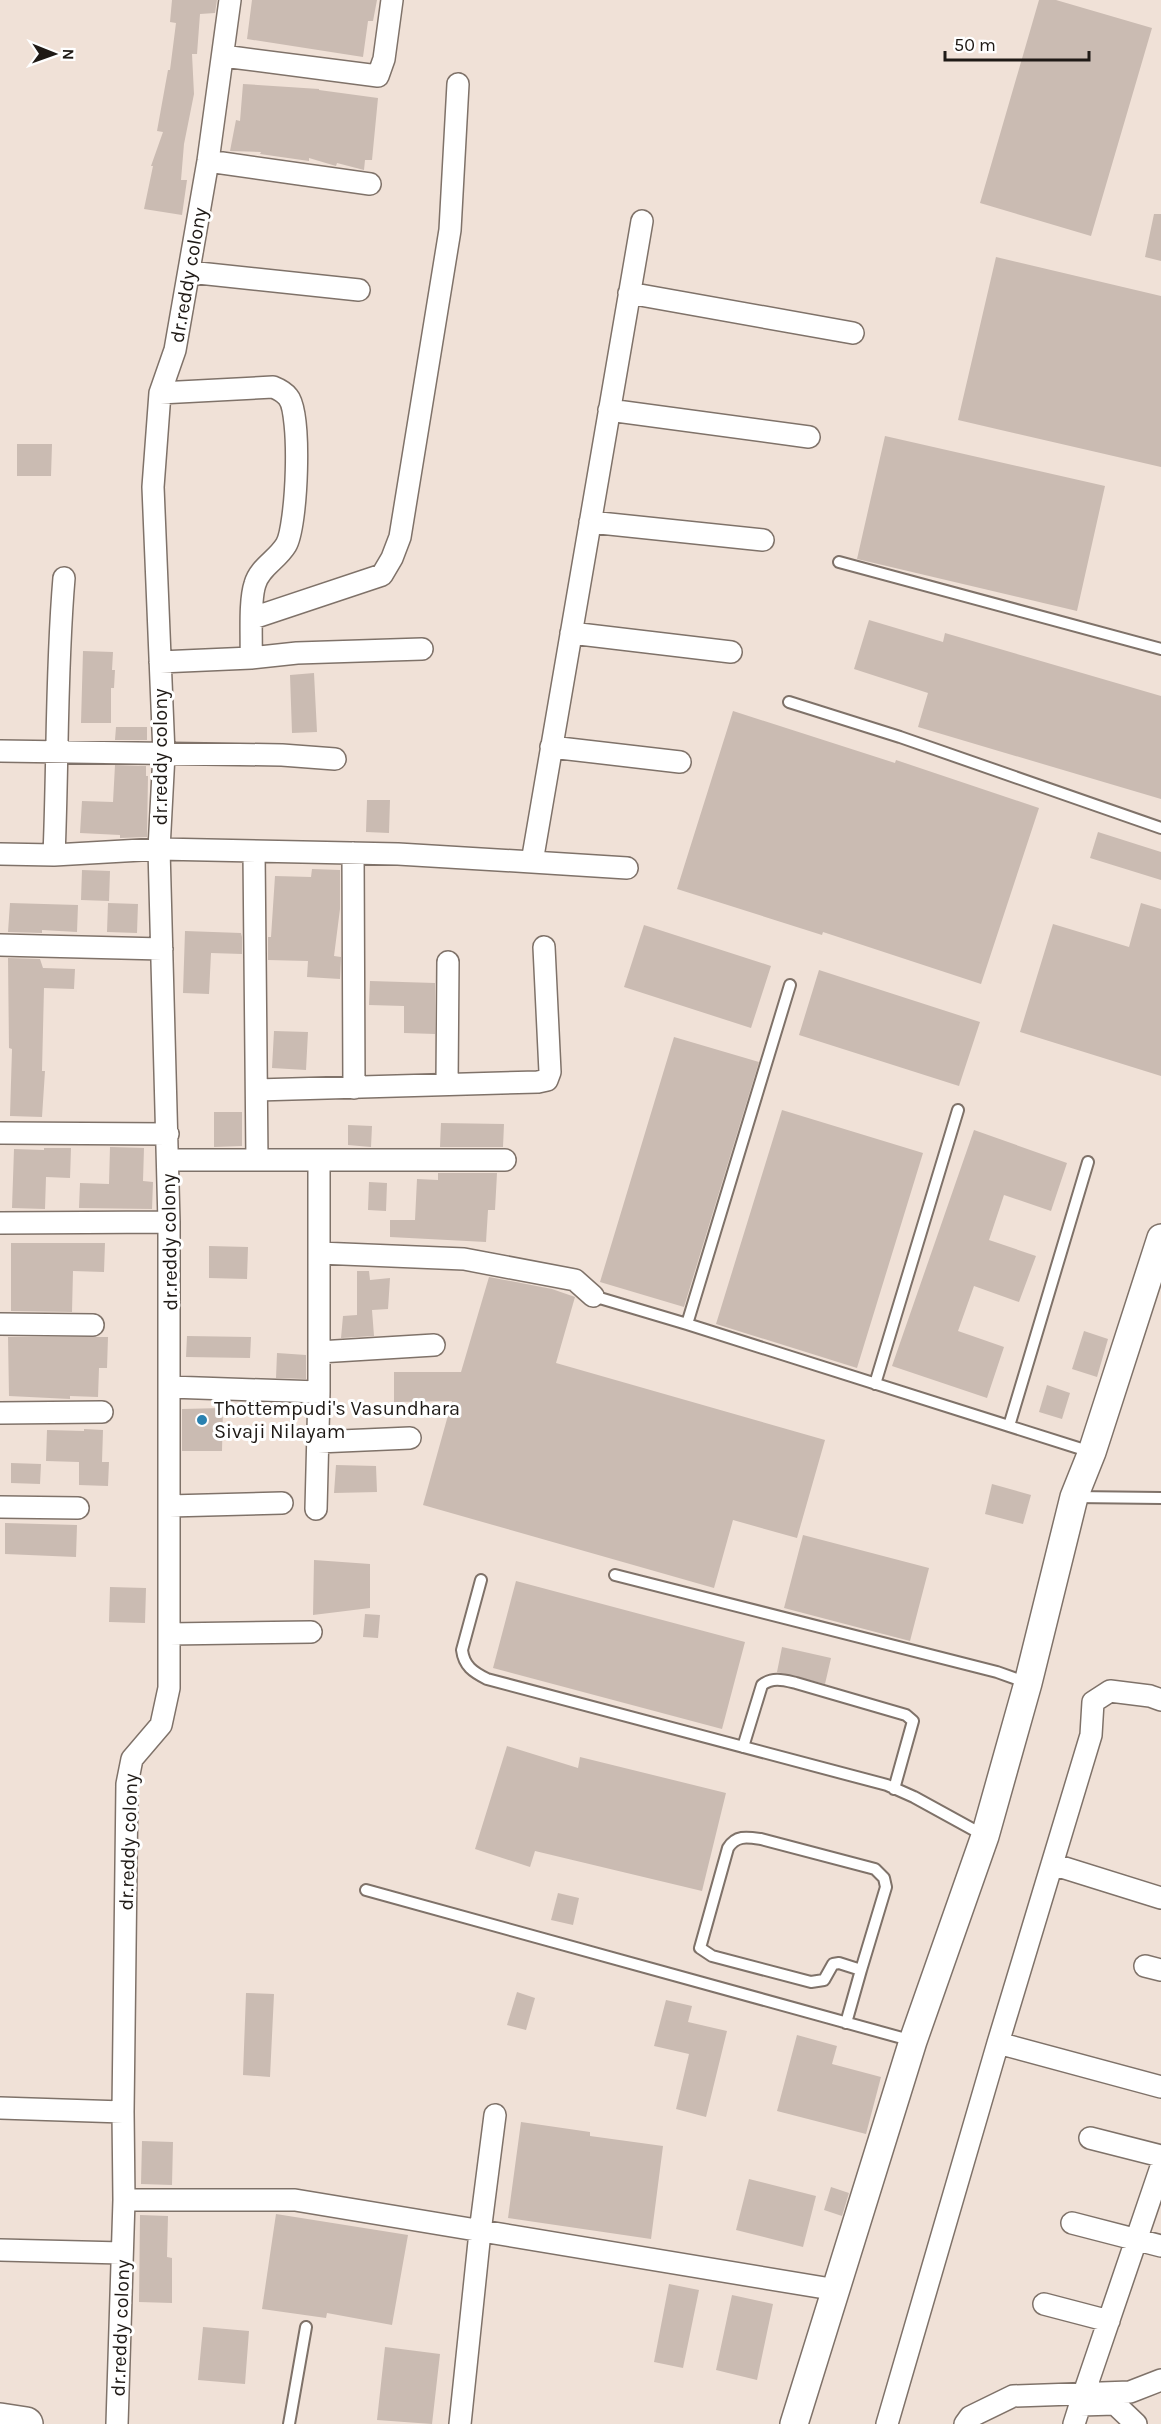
<svg xmlns="http://www.w3.org/2000/svg" width="1161" height="2424" font-family="Karla,sans-serif">
<style>
.building{fill:#cabbb2}
.lines{fill:none;stroke-linecap:round;stroke-linejoin:round}
.service-casing{stroke:#7f7269;stroke-width:14}
.minor-casing{stroke:#7f7269;stroke-width:24}
.tertiary-casing{stroke:#7f7269;stroke-width:30}
.primary-casing{stroke:#7f7269;stroke-width:36}
.service{stroke:#fff;stroke-width:10}
.minor{stroke:#fff;stroke-width:21}
.tertiary{stroke:#fff;stroke-width:27}
.primary{stroke:#fff;stroke-width:33}
.poi-dot{fill:#2981b0;stroke:#fff;stroke-width:2}
.labels{text-anchor:middle;stroke-width:6;stroke-linejoin:round;paint-order:stroke}
.street-label{font-size:20px;fill:#1f1a16;stroke:#fff}
.poi-label{font-size:20px;fill:#1f1a16;stroke:#fff;text-anchor:start}
</style>
<rect width="100%" height="100%" fill="#f0e1d7"/>
<path class="building" d="M172 0H217L215 13 200 14 197 54H192L194 94 184 144 181 180H187L182 215 144 209 153 166H151L163 132 157 131 168 70H170L176 23 170 22Z
M252 0H377L373 21H368L363 57 247 39Z
M1039 0H1056L1152 28 1091 236 980 203Z
M243 84 319 89V90L378 98 372 160H365L364 170 337 163 336 166 309 158V161L260 154 261 152 230 151 236 120 240 121Z
M1154 214H1161V261L1145 257Z
M996 257 1161 296V467L958 420Z
M885 436 1105 486 1077 611 857 559Z
M17 444H52L51 476H17Z
M869 620 943 642 945 633 1161 696V799L918 727 928 693 854 669Z
M83 651 113 652 112 670H115L114 688H111V723H81Z
M314 673 317 732 292 733 290 675Z
M733 711 895 763 896 760 1039 808 981 984 823 932 822 935 677 889Z
M116 727H147V740H115Z
M115 765 146 766V776H148L147 837 120 838V835L80 833 82 801 113 802Z
M367 800H390L389 833 366 832Z
M1098 832 1161 852V880L1090 858Z
M312 869 340 870V909L334 956 341 957 340 979 307 977 308 961 268 960V937H271L275 876 311 877Z
M82 870 110 871 109 901 81 900Z
M10 903 78 905 77 932 42 930V933L8 932Z
M108 903 138 904 137 933 107 932Z
M1141 903 1161 909V1076L1020 1032 1053 924 1129 947Z
M644 925 771 966 751 1028 624 987Z
M185 931 241 933 242 937V954L211 953 209 994 183 993Z
M8 958 40 959 43 968 75 969 74 989 44 988 42 1071H45L42 1117 10 1116 12 1049 9 1048Z
M819 970 980 1022 959 1086 799 1035Z
M370 981 435 983V1034L404 1033V1006L369 1005Z
M274 1031 308 1032 306 1070 272 1068Z
M674 1037 759 1062 684 1307 600 1282Z
M782 1110 923 1153 857 1368 716 1324Z
M214 1112H242V1146L214 1147Z
M441 1123 504 1124 503 1147H440Z
M348 1125 372 1126 371 1147 348 1145Z
M974 1130 1067 1163 1051 1211 1004 1195 989 1240 1036 1256 1019 1302 974 1286 958 1331 1004 1347 987 1398 892 1366Z
M110 1147 144 1148 143 1181 153 1182 152 1209 79 1208 80 1183 109 1184Z
M44 1148H71L70 1178 46 1177 45 1209 12 1208 14 1149 44 1150Z
M438 1173H497L495 1210H488L486 1242 390 1237V1220H415L417 1179 438 1180Z
M369 1182 387 1183 386 1211 368 1210Z
M11 1243H105L104 1272 73 1271 72 1312 11 1311Z
M209 1246 248 1247 247 1279 209 1278Z
M357 1271H369L370 1280 390 1278 388 1309 372 1310 374 1336 341 1338 343 1316 357 1315Z
M489 1277 552 1289 575 1297 556 1363 825 1440 797 1538 733 1520 714 1588 423 1505 452 1401 394 1402V1372H461Z
M1084 1331 1108 1339 1097 1377 1072 1369Z
M187 1336 251 1337 250 1358 186 1357Z
M8 1337H108L107 1368H99L98 1397 70 1396V1399L9 1396Z
M277 1353 306 1355V1379L276 1378Z
M1047 1385 1070 1393 1062 1419 1039 1412Z
M223 1408 222 1451H182V1409Z
M84 1429 103 1430 102 1462H109L108 1486 79 1485V1462L46 1461 47 1430 84 1431Z
M11 1463 41 1464 40 1484 11 1483Z
M336 1465 376 1466 377 1492 334 1493Z
M992 1484 1031 1495 1023 1524 985 1514Z
M5 1523 77 1525 76 1557 5 1554Z
M803 1535 929 1568 910 1641 784 1608Z
M314 1560 370 1564V1608L313 1615Z
M516 1581 745 1642 722 1729 493 1668Z
M110 1587 146 1588 145 1623 109 1622Z
M365 1614 380 1615 378 1638 363 1637Z
M782 1647 831 1658 825 1684 777 1672Z
M507 1746 578 1768 580 1757 726 1793 702 1891 535 1851 530 1867 475 1849Z
M558 1893 579 1898 573 1925 551 1920Z
M517 1992 535 1998 526 2030 507 2025Z
M246 1993 274 1994 270 2077 243 2075Z
M666 2000 692 2006 688 2022 727 2031 706 2117 676 2109 689 2054 654 2046Z
M797 2035 837 2046 832 2064 881 2077 866 2134 777 2111Z
M521 2122 590 2132V2136L663 2146 651 2239 508 2218Z
M142 2141 173 2142 172 2185 141 2184Z
M749 2179 816 2196 803 2247 736 2230Z
M831 2187 849 2193 842 2216 824 2210Z
M276 2214 408 2235 392 2325 327 2313 326 2318 262 2309Z
M140 2215 168 2216 167 2257 172 2258V2303L139 2302Z
M669 2284 699 2290 683 2368 654 2362Z
M732 2295 773 2304 757 2380 716 2370Z
M203 2327 249 2331 245 2384 198 2380Z
M385 2347 440 2354 432 2424 377 2420Z"/>
<g class="lines">
<defs>
<path id="service" d="M839 562 1161 649
M789 702 900 737 1161 828
M593 1296 687 1324 1091 1452
M687 1324 790 985
M875 1384 958 1110
M1009 1426 1088 1162
M1074 1497 1161 1498
M615 1575 997 1672 1028 1683
M481 1580 462 1650C464 1666 473 1672 487 1679L887 1785 914 1797 985 1836
M743 1747 762 1685C773 1677 783 1680 796 1683L906 1715 913 1721 894 1789
M366 1890 913 2041
M846 2023 861 1970 839 1963 833 1964 824 1980 811 1982 712 1956 700 1948 728 1848C736 1835 747 1837 761 1839L875 1869 884 1878 886 1887 861 1970
M289 2424 306 2327"/>
<path id="minor" d="M223 56 378 76 384 59 392 0
M208 161 370 184
M189 272 359 290
M629 293 853 333
M160 393 273 387C278 389 285 393 288 397 302 413 297 527 286 545 277 560 260 567 255 584 249 602 252 638 251 658L160 662
M609 410 809 437
M590 522 763 540
M253 618 382 575 392 558 400 537 450 230 458 84
M571 633 731 652
M251 658 297 653 422 649
M551 747 680 762
M0 751 282 755 335 759
M254 852 257 1160
M353 853 354 1088
M0 854 54 855 159 849 398 854 532 862 642 221
M54 855C58 762 56 670 64 578
M532 862 627 868
M0 945 162 949
M447 1084 448 962
M257 1090 538 1082 547 1080 550 1072 544 947
M0 1133 168 1134
M168 1160H505
M0 1223 169 1222
M319 1253 464 1259 575 1280 593 1296
M0 1324 93 1325
M319 1352 434 1345
M170 1387 319 1392
M0 1413 102 1412
M318 1442 410 1438
M169 1506 282 1503
M0 1507 78 1508
M316 1509 319 1392V1160
M169 1634 311 1632
M1052 1864 1161 1898
M1145 1966 1161 1970
M998 2043 1161 2087
M0 2108 123 2112
M1090 2138 1161 2156
M124 2200H295L837 2290
M1072 2223 1161 2246
M0 2250 122 2253
M1044 2304 1109 2321
M1080 2405 1161 2167
M117 2424 124 2200 123 2112 127 1784 132 1759 161 1725 169 1688V1222L159 849 164 754 153 487 160 393 175 350 208 161 230 0
M460 2424 480 2232 495 2115
M887 2424 998 2043 1091 1735 1093 1702 1110 1691 1150 1696 1161 1700
M965 2424 970 2417 1013 2396 1130 2392 1161 2380
M1074 2424 1080 2405 1115 2404 1136 2424"/>
<path id="tertiary" d="M794 2424 913 2041 985 1836 1028 1683 1074 1497 1092 1452 1161 1238"/>
<path id="primary" d="M0 2420 26 2424"/>
</defs>
<use href="#service" class="service-casing"/>
<use href="#minor" class="minor-casing"/>
<use href="#tertiary" class="tertiary-casing"/>
<use href="#primary" class="primary-casing"/>
<use href="#service" class="service"/>
<use href="#minor" class="minor"/>
<use href="#tertiary" class="tertiary"/>
<use href="#primary" class="primary"/>
</g>
<circle class="poi-dot" cx="202" cy="1420" r="6"/>
<g class="labels">
<g class="street-label">
<text transform="translate(188 275) rotate(-80)" y="7">dr.reddy colony</text>
<text transform="translate(160 757) rotate(-90)" y="7">dr.reddy colony</text>
<text transform="translate(169 1242) rotate(-91)" y="7">dr.reddy colony</text>
<text transform="translate(128 1842) rotate(-88)" y="7">dr.reddy colony</text>
<text transform="translate(120 2328) rotate(-88)" y="7">dr.reddy colony</text>
</g>
<g class="poi-label">
<text x="214" y="1415">Thottempudi's Vasundhara<tspan x="214" dy="23">Sivaji Nilayam</tspan></text>
</g>
</g>
<g transform="translate(54 54) rotate(91)" stroke="#ffffff" stroke-width="4.5" paint-order="stroke">
<path d="M0-4.5L10 22L0 15L-10 22Z" fill="#1f1a16"/>
<text y="-9" font-size="16" font-weight="bold" text-anchor="middle" fill="#1f1a16">N</text>
</g>
<path d="M945 51v9h144v-9" fill="none" stroke="#1f1a16" stroke-width="3"/>
<text x="954" y="51" font-size="18" fill="#1f1a16" stroke="#ffffff" stroke-width="4.5" paint-order="stroke">50 m</text>
</svg>
